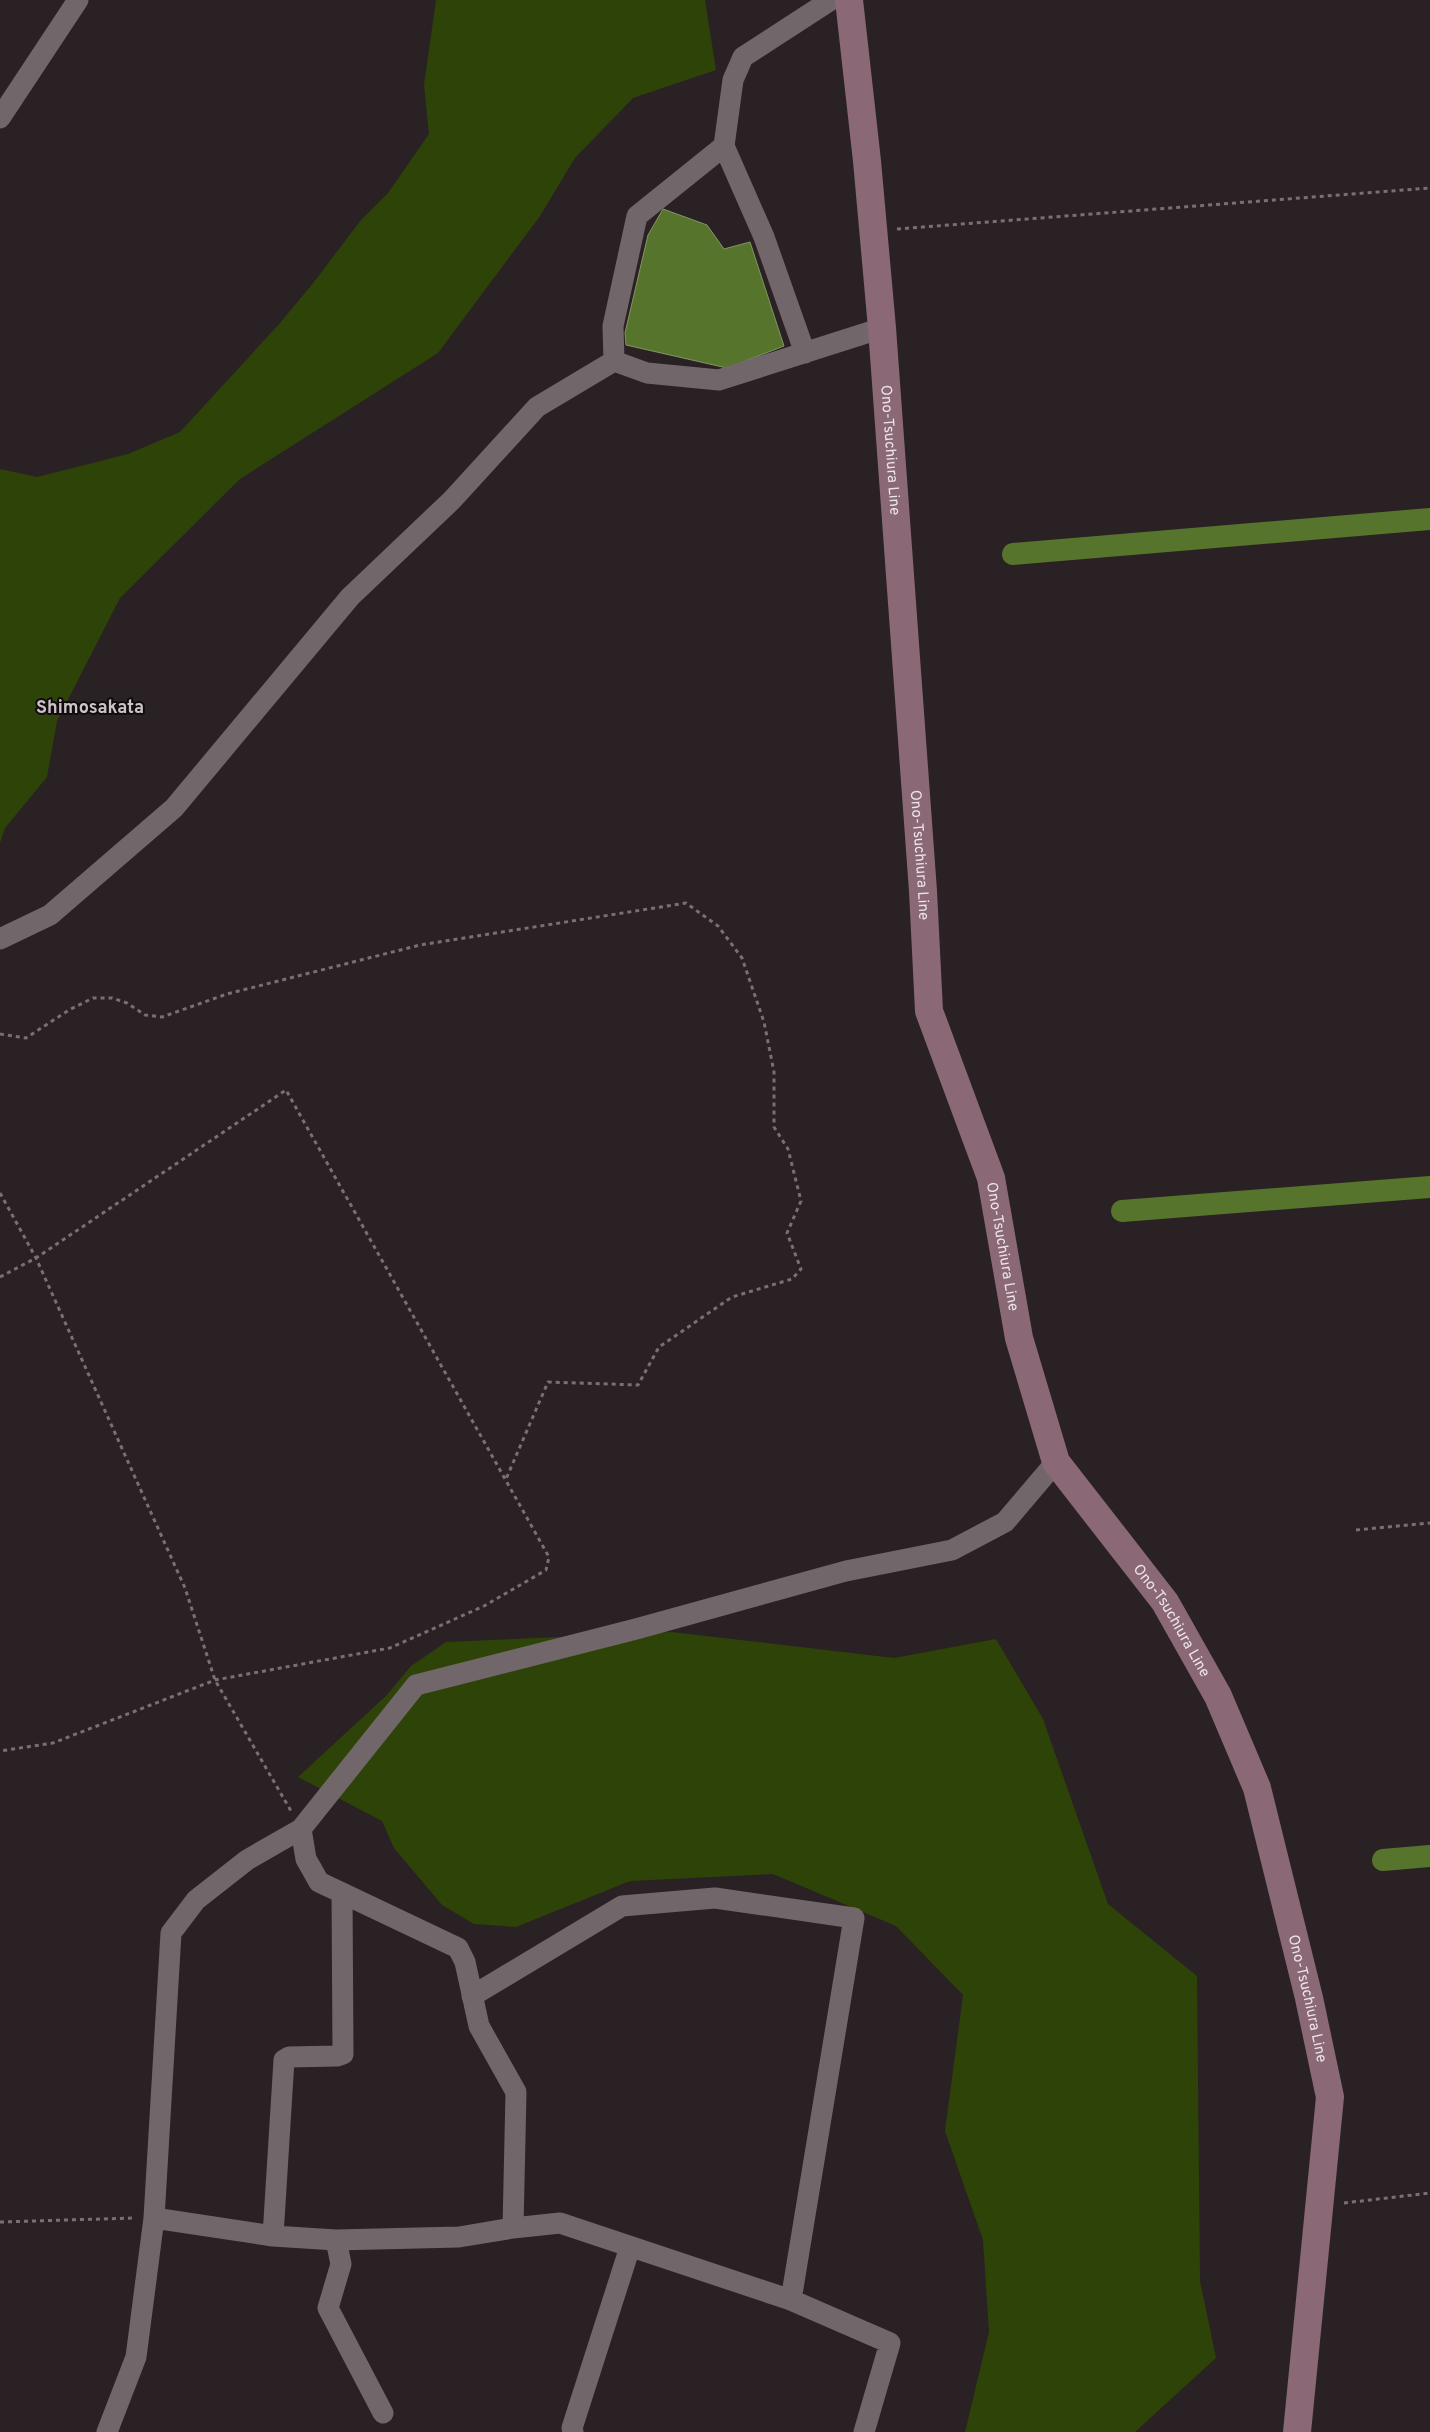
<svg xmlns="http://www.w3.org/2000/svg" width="1430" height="2432" font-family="Overpass,sans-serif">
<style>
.green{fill:#2e4308}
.water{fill:#57742d;stroke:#839665}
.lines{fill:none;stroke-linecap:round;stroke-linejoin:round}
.canal{stroke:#57742d;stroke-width:22}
.path{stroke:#787073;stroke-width:3;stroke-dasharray:4 4;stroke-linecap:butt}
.street{stroke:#71676a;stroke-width:21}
.secondary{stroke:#8b6875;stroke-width:28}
.labels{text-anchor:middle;stroke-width:4;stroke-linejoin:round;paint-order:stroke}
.street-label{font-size:15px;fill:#ebe5e7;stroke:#100c0d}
.quarter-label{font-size:18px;font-weight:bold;fill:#cec2c6;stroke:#100c0d}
</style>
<rect width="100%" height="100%" fill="#2a2124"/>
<path class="green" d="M436 0H705L716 70 633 98 575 158 540 216 438 353 240 479 120 598 57 721 47 777 5 828 0 843V469L37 477 128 454 180 432 280 323 314 282 361 220 388 193 429 134 424 85Z
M672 1632 894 1658 996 1639 1043 1719 1108 1904 1197 1976 1200 2281 1216 2358 1135 2432H965L989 2332 983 2240 945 2131 963 1995 896 1926 773 1874 630 1881 516 1927 474 1924 442 1905 394 1848 382 1821 298 1777 387 1695 411 1666 446 1642Z"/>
<path class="water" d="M663 209 707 225 724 249 750 242 784 346 727 368 626 345 625 333 648 235Z"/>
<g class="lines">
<path class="canal" d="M1013 554 1430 519
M1122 1211 1430 1187
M1383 1860 1430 1856"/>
<path class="path" d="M897 229 1430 188
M0 1034 26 1038 69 1010 93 998H112L127 1003 145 1015 162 1017 227 994 420 945 686 903 718 926 742 958 764 1022 774 1072V1127L788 1149 801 1201 787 1233 801 1269 792 1279 732 1297 659 1347 638 1385 548 1382 506 1479
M0 1193 36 1258 185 1588 215 1680 291 1811
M0 1277 36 1258 286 1090 549 1557 546 1570 484 1606 390 1648 215 1680 53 1743 0 1751
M1356 1530 1430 1523
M1344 2203 1430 2193
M0 2222 134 2218"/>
<path class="street" d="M0 118 78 0
M724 146 764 237 805 353
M614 361 613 326 637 216 724 146 733 80 743 57 831 0
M0 939 50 915 174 808 350 597 452 500 537 407 614 361 647 373 719 380 882 328
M301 1829 306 1859 319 1882 458 1948 465 1962 479 2026 516 2092 513 2228
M472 1996 622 1906 715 1898 854 1918 791 2300
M154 2218 273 2236 336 2240 341 2264 328 2308 383 2413
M273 2236 284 2060 289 2057 337 2056 343 2054 342 1893
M336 2240 459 2237 513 2228 560 2223 791 2300 890 2343 864 2432
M107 2432 136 2357 154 2218 171 1933 196 1900 247 1860 301 1829 416 1685 636 1629 846 1571 952 1550 1005 1522 1056 1462
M573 2432 572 2428 630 2247"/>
<path class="secondary" id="s1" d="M849 0 867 161 882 328 923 891 929 1011 991 1178 1019 1338 1056 1462 1165 1602 1218 1696 1257 1788 1309 1998 1330 2097 1297 2432"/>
</g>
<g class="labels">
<g class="street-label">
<text dy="5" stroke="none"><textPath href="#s1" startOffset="452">Ono-Tsuchiura Line</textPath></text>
<text dy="5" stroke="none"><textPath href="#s1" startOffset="858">Ono-Tsuchiura Line</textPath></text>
<text dy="5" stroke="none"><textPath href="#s1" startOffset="1262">Ono-Tsuchiura Line</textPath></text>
<text dy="5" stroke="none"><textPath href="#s1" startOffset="1681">Ono-Tsuchiura Line</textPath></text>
<text dy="5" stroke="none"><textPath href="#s1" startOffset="2086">Ono-Tsuchiura Line</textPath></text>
</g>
<g class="quarter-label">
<text x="90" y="713">Shimosakata</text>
</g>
</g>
</svg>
